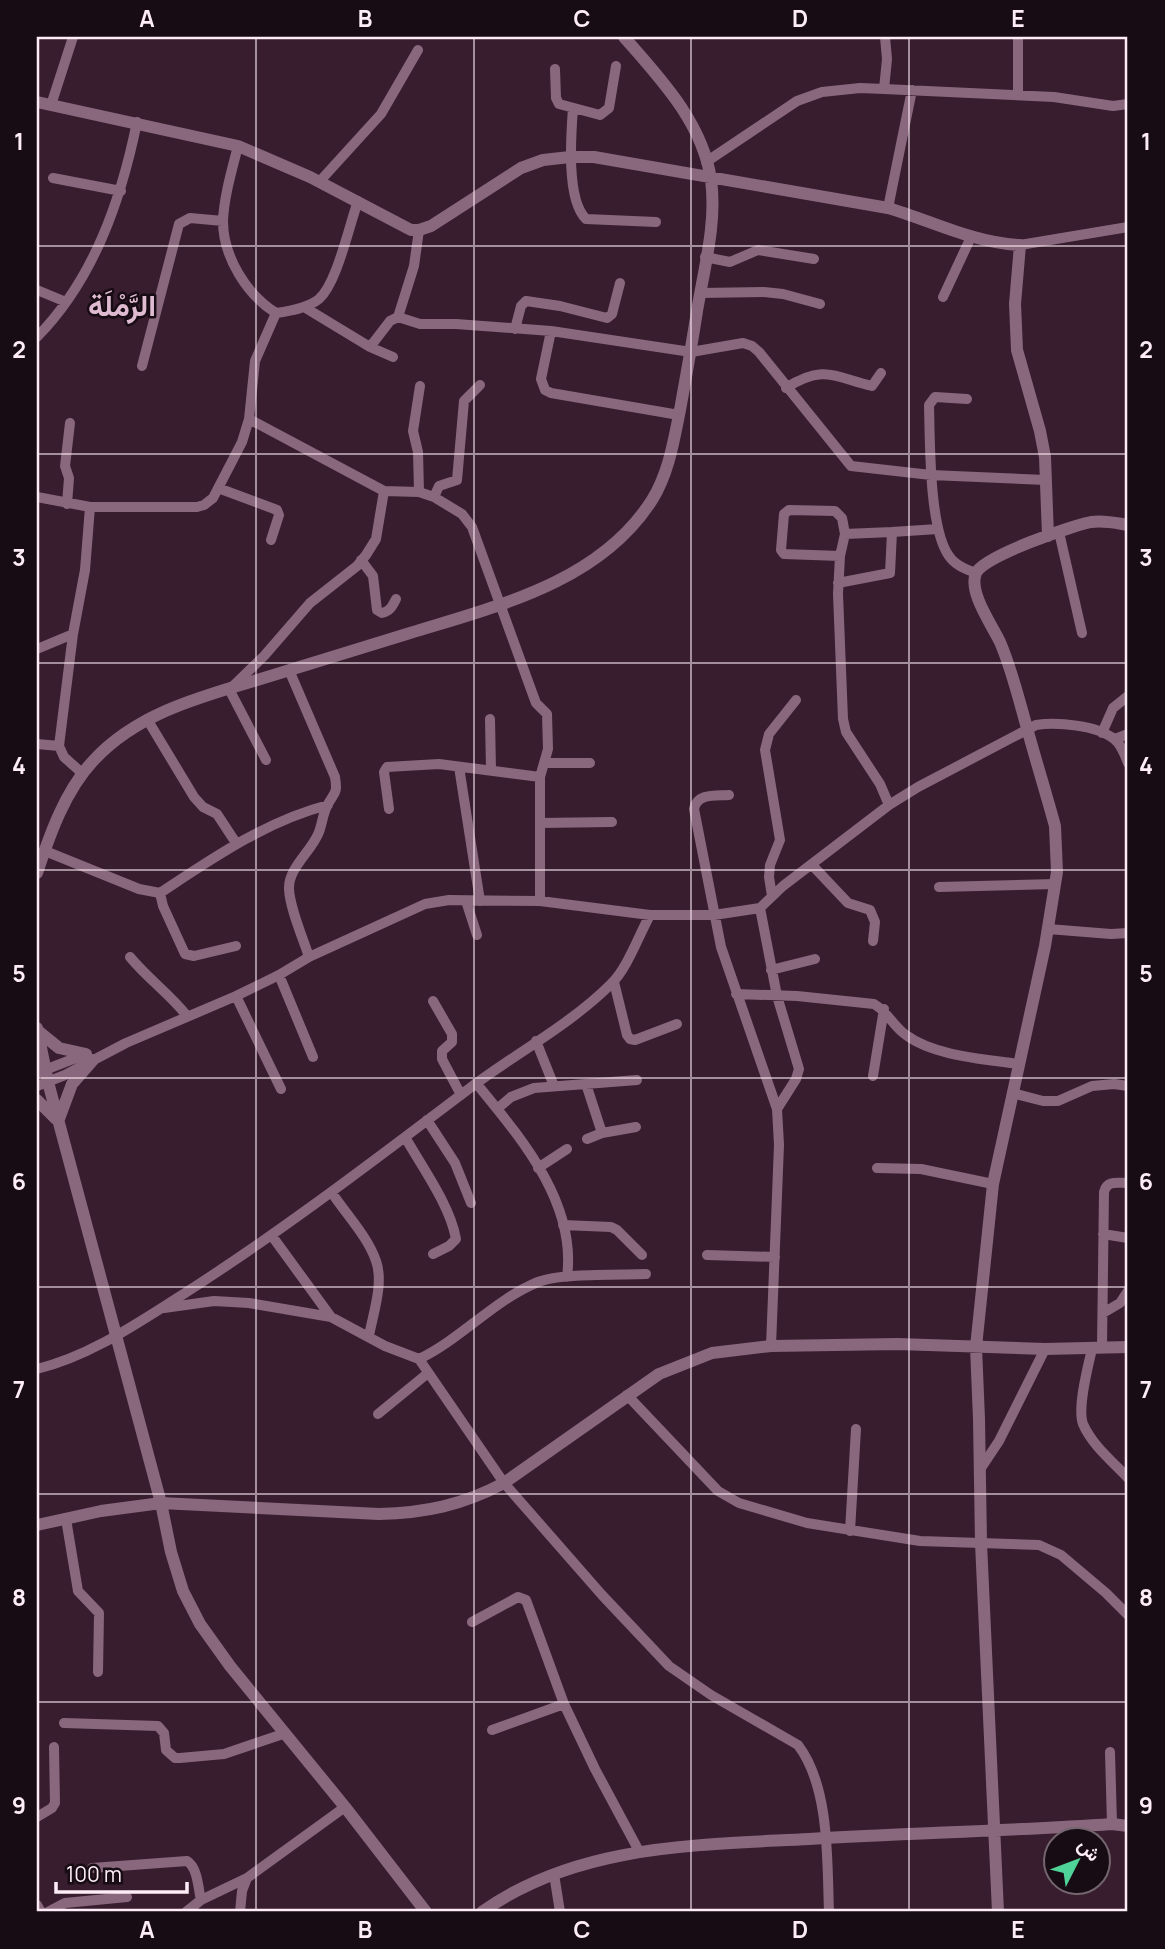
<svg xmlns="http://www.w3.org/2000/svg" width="1165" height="1949" font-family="Manrope,Vazirmatn,sans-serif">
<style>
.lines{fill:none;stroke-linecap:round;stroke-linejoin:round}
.minor{stroke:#89687d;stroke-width:10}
.tertiary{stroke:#89687d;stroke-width:12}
.grid{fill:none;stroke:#feecf7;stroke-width:2;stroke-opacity:0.55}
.labels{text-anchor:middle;stroke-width:5;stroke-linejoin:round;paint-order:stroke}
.district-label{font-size:30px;font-weight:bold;fill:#debbd1;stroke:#180c14}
.neatline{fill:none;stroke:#feecf7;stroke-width:2.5}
.grid-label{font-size:23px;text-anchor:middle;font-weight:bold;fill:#feecf7}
</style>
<rect width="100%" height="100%" fill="#381d2f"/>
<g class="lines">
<path class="minor" d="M555 69 556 98 559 104 600 115 609 108 616 66
M884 89 887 59 885 37
M1018 94V37
M51 105 73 37
M573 108C571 135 566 200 586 219L656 222
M238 146C232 170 224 196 223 221 223 257 247 295 276 313 290 311 308 308 319 299 337 283 349 226 358 201
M706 162 797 101 822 92 860 88 884 89 1054 97 1113 106 1128 104
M53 178 121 191
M320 181 381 114 418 50
M888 208 912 90
M1020 245 1128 227
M705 257 730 262 758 250 814 259
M37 290 66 302
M700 293 764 292 783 294 820 304
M943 297 971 237
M304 307 370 347 393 357
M398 317 420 324H456L551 331 691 352 743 343 752 346 759 352 851 466 931 475 1046 480
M515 329 521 306 526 301 560 306 607 318 612 314 620 283
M551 331 541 379 545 390 551 393 679 415
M37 337C94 279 121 200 137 122
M370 347 390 321 398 317 414 266 419 230
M142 366 179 224 190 218 223 221
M786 388C824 364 834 377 872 386L881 373
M967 399 935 397 929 405C930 440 929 529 949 556 955 565 965 569 976 573
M249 419 384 491 419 492 434 497 462 514 472 527 533 695 536 703 547 714 548 749 540 777V901
M218 488 277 510 279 515 271 540
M419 492 418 452 413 431 420 386
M37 497 90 507H197L204 505 213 498 242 442 249 419 255 361 276 313
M434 497 439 486 457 480 464 401 480 385
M67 504 69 478 65 466 70 423
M1059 532 1082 633
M845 534 892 532
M840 556 784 554 781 550 784 514 789 510 835 511 842 518 845 534 840 556 838 594 843 719 846 732 880 784 889 805
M361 560 373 576 377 610 382 613C390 611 392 607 396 599
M838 583 890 573 892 532 938 529
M37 649 73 634
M289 670 335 777C338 795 334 792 327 806 323 814 322 824 319 832 312 851 288 868 289 889 290 909 303 938 309 957
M232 687 264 656 310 603 357 566 366 555 376 539 384 491
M229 689 266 760
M147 719 194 797 203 807 217 814 236 843
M490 719 491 770
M1102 733 1113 708 1128 696
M1115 739 1128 734
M37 744 59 746
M545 763H590
M459 767 480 901
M82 773 64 757 59 746 73 634 85 570 90 507
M729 795C715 796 697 793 694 809L721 947 777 1109 779 1145 771 1346
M389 809 384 772 387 767 439 764 540 777
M540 823 612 822
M45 851 139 889 160 893C213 858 266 821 328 805
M812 865 848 903 870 910 875 922 873 941
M939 887 1055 884
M160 893 163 906 185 954 194 956 236 946
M772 896 769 877 770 865 780 840 765 750 769 734 796 700
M466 901 477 935
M760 908 777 996 799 1069 796 1079 777 1109
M1048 929 1111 934 1128 933
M130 957C148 979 170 994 187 1016
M771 970 815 959
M279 975 313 1057
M614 982 627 1035 630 1039 635 1040 677 1024
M736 994 797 996 874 1004C888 1012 893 1026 906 1035 934 1056 985 1059 1018 1064
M236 996 281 1089
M433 1001 452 1034V1042L442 1051V1059L461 1095
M536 1041 554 1086
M37 1073 86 1054
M873 1076 884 1009
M476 1083C520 1137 577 1202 567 1277
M586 1084 602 1133 636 1127
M37 1086 65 1075 126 1043 236 996 279 975 309 957 425 904 449 900 540 901 650 915H714L760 908 783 886 889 805 918 787 1036 725C1057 722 1097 725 1114 739 1121 744 1125 755 1128 763
M1012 1093 1043 1101H1058L1092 1086 1114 1084 1128 1086
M497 1109 511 1097 534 1088 637 1080
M427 1120 455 1163 471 1203
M405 1137C422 1167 450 1205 456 1239L449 1246 433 1254
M587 1139 602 1133
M538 1168 567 1149
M877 1168 921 1169 993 1184
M332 1193C346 1214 368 1237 376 1261 384 1283 373 1314 369 1336
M563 1225 611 1227 617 1230 642 1255
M1103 1234 1128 1238
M272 1236 331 1317 385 1346 419 1359 504 1483 602 1595 669 1666 711 1695 798 1745C830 1787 827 1861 829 1912
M707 1255 775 1257
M164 1308 214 1301 249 1303 331 1317
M1103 1313 1120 1303 1128 1291
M1102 1347 1104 1192C1107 1180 1117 1183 1128 1183
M1092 1349C1088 1366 1077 1408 1083 1424 1092 1445 1113 1462 1128 1478
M419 1359C461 1339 494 1300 538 1282 560 1273 620 1275 646 1274
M37 1369C90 1356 136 1324 182 1295 282 1231 376 1159 470 1088 516 1053 570 1025 611 984 627 969 639 935 650 915
M627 1395 718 1491 739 1503 807 1523 920 1541 1039 1545 1061 1555 1106 1593 1128 1615
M378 1414 428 1373
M979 1471 999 1441 1045 1349
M66 1519 78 1591 99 1613 98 1672
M850 1531 856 1429
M472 1622 518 1597 526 1600 564 1704 595 1769 639 1851
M64 1723 158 1726 164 1733 166 1750 175 1758H180L224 1754 283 1734
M492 1730 564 1704
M1110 1752 1112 1824
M37 1817 52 1808 55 1803 54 1747
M92 1868 187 1861C198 1868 198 1888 201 1900
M554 1874 560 1912
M37 1905 41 1912
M48 1912 65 1903 127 1897
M186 1912 201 1900 247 1878
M240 1912 242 1891 247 1878 345 1807"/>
<path class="tertiary" d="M37 102 238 146 310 177 411 230H419L431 226 521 168 543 160 570 157H594L888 208C932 221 974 243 1020 245L1015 304 1017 350 1040 431 1045 457 1048 536
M37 873C50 834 65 791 93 761 135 715 196 698 254 681 306 665 358 649 410 633 498 606 600 582 652 500 669 473 674 439 680 410 686 377 692 344 697 311 704 269 717 222 711 180 703 123 660 78 624 37
M37 1028 48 1082 161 1503 171 1552 183 1591 200 1624 230 1666 345 1807 426 1912
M38 1031 59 1048 86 1054
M37 1100 56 1119
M59 1119 72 1084 93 1060
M37 1525 101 1511 161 1503 379 1514C425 1513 463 1505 504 1483L659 1374 712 1353 771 1346 898 1344 1045 1349 1128 1347
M482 1912C577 1844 697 1845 809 1839 910 1833 1011 1831 1112 1824L1128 1826
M998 1912 981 1543 979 1419 976 1347 993 1184 1045 946 1057 872 1055 826C1046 793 1036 761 1027 728 1019 700 1012 670 1000 642 992 625 968 592 976 573 983 556 1072 526 1091 522 1104 520 1116 523 1128 525"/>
</g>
<path class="grid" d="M256 37V1912M474 37V1912M691 37V1912M909 37V1912M37 246H1128M37 454H1128M37 663H1128M37 870H1128M37 1078H1128M37 1287H1128M37 1494H1128M37 1702H1128"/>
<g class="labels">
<g class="district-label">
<text x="122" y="316">الرَّمْلَة</text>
</g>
</g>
<rect width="1165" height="1949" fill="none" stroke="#180c14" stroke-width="77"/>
<g transform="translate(1077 1861) rotate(48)"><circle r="33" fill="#180c14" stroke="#74666f" stroke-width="2"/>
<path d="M0-5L12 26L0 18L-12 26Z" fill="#4fd399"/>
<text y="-10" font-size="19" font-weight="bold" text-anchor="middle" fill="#feecf7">ش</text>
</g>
<path d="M56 1882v10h131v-10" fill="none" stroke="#feecf7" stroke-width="3.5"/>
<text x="66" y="1882" font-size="21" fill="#feecf7" stroke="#180c14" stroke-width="5" paint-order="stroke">100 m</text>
<rect x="38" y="38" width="1088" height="1872" class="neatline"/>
<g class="grid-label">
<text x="147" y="27">A</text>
<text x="365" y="27">B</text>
<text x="582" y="27">C</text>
<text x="800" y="27">D</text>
<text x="1018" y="27">E</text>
<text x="19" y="150">1</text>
<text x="1146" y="150">1</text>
<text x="19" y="358">2</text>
<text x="1146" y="358">2</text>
<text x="19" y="566">3</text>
<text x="1146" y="566">3</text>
<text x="19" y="774">4</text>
<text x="1146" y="774">4</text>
<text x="19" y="982">5</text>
<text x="1146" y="982">5</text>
<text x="19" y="1190">6</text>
<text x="1146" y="1190">6</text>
<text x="19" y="1398">7</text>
<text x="1146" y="1398">7</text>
<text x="19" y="1606">8</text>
<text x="1146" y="1606">8</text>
<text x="19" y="1814">9</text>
<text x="1146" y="1814">9</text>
<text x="147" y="1938">A</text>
<text x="365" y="1938">B</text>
<text x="582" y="1938">C</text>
<text x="800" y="1938">D</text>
<text x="1018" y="1938">E</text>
</g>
</svg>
